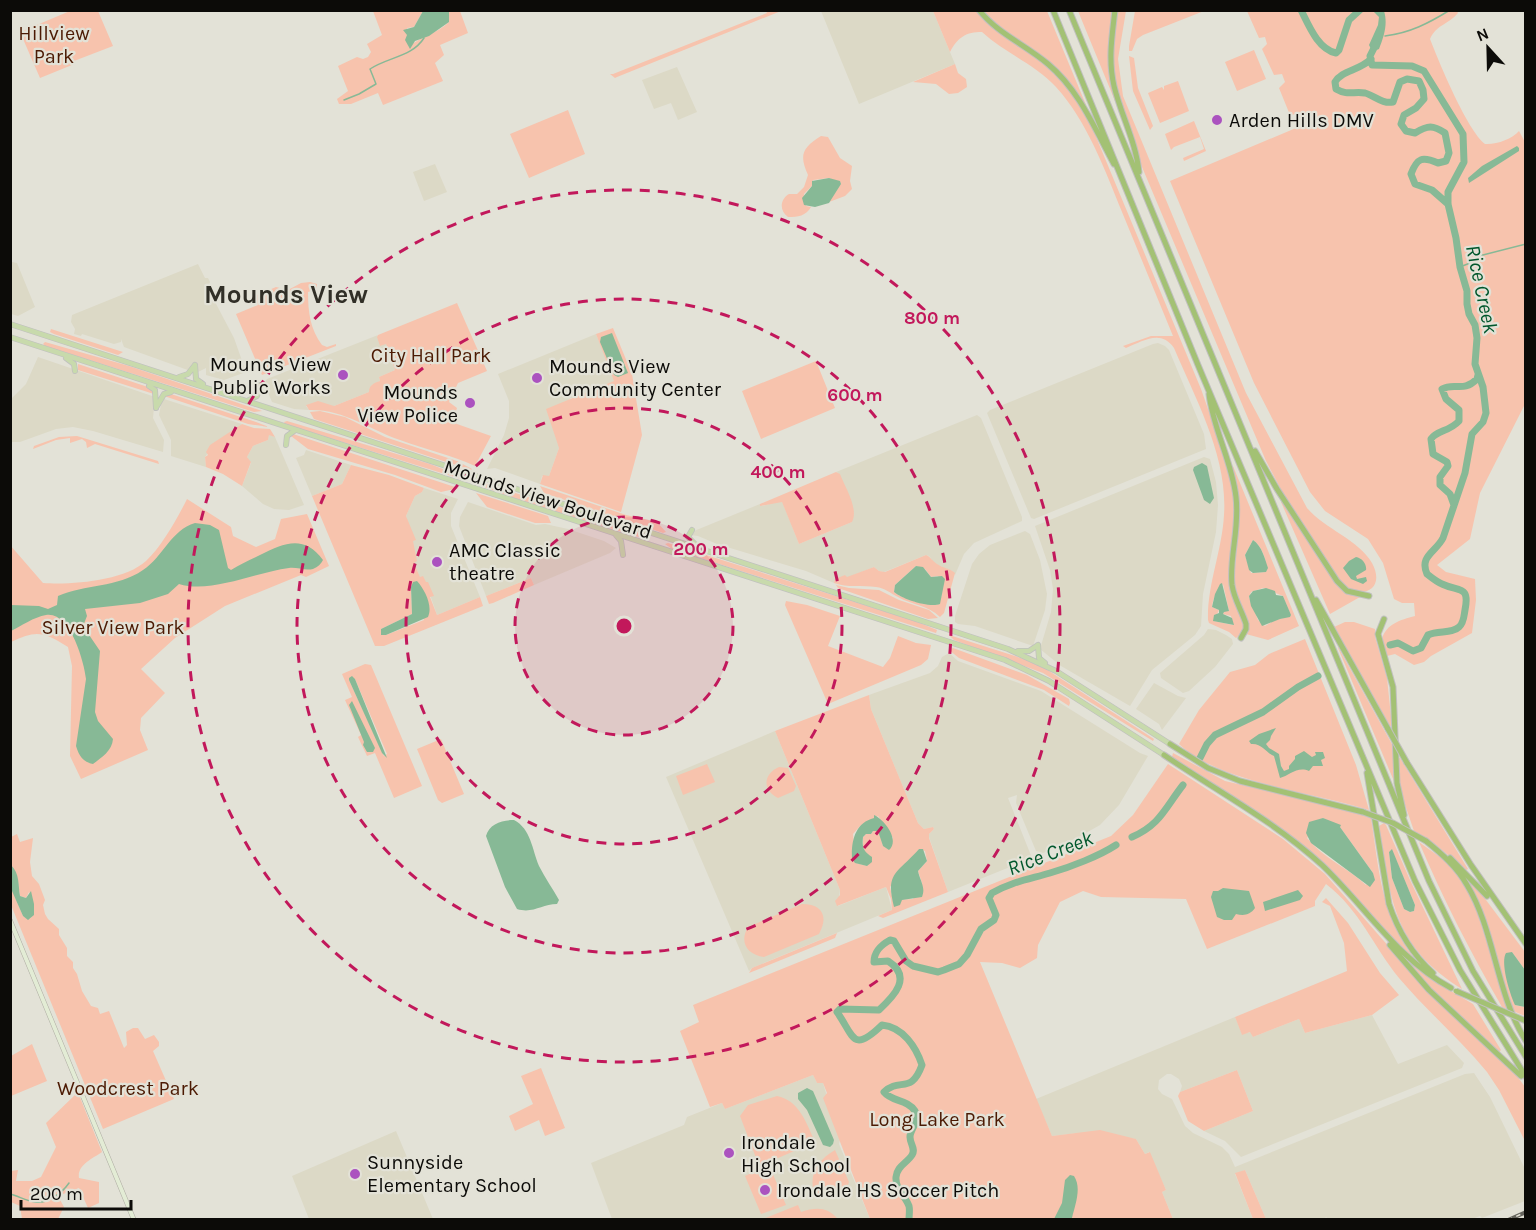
<svg xmlns="http://www.w3.org/2000/svg" width="1536" height="1230" font-family="Karla,sans-serif">
<style>
.built{fill:#dcd9c6}
.green{fill:#f7c3ad;fill-rule:evenodd}
.water{fill:#87b996}
.lines{fill:none;stroke-linecap:round;stroke-linejoin:round}
.stream{stroke:#87b996;stroke-width:1.5}
.river{stroke:#87b996;stroke-width:7}
.secondary-casing{stroke:#afada3;stroke-width:5}
.primary-casing{stroke:#c0c0bf;stroke-width:6}
.highway-casing{stroke:#c0c0bf;stroke-width:7}
.secondary{stroke:#e3ecd5;stroke-width:4}
.primary{stroke:#c8daac;stroke-width:4.5}
.highway{stroke:#a3c174;stroke-width:5}
.rail-casing{stroke:#66655e;stroke-width:4}
.rail{stroke:#e3e2d7;stroke-width:1.5;stroke-dasharray:4.5;stroke-linecap:butt}
.highway-bridge-casing{stroke:#c0c0bf;stroke-width:7;stroke-linecap:butt}
.highway-bridge{stroke:#a3c174;stroke-width:5}
.ring{fill:none;stroke:#c2185b;stroke-width:3;stroke-dasharray:10 8}
.poi-dot{fill:#ab52bf;stroke:#e3e2d7;stroke-width:2}
.labels{text-anchor:middle;stroke-width:4.5;stroke-linejoin:round;paint-order:stroke}
.park-label{font-size:20px;fill:#4c1a03;stroke:#e3e2d7}
.poi-label{font-size:20px;fill:#0c0b08;stroke:#e3e2d7;text-anchor:start}
.street-label{font-size:20px;fill:#0c0b08;stroke:#e3e2d7}
.water-label{font-size:21px;font-style:italic;fill:#00572c;stroke:#e3e2d7}
.district-label{font-size:26px;font-weight:bold;fill:#312f27;stroke:#e3e2d7}
.centre{fill:#c2185b;stroke:#e3e2d7;stroke-width:3}
.ring-label{font-size:18px;text-anchor:middle;font-weight:bold;fill:#c2185b;stroke:#e3e2d7;stroke-width:4.5;stroke-linejoin:round;paint-order:stroke}
</style>
<rect width="100%" height="100%" fill="#e3e2d7"/>
<path class="built" d="M821 11H933L955 64 859 104Z
M677 67 697 112 678 120 671 103 654 109 642 80Z
M435 164 447 192 424 201 413 172Z
M12 262 17 263 35 307 18 316 11 314Z
M198 264 205 278H208L210 282 208 286 214 300 234 338 246 372 224 380 206 375V368L196 373 124 347 121 339V342L114 344 82 334 81 336 74 334 75 329 71 322 72 315Z
M596 334 615 381 569 399 559 448 549 476H542L540 484 495 468 487 469 504 435 509 418V401L498 374Z
M378 335 377 336 386 344 395 370 379 377 380 381 372 385 369 392 334 406H306L309 410 294 409 272 402 264 383 267 379Z
M1158 343 1165 346 1169 350 1204 434 1206 449 1034 519 1031 518 987 413 990 410 1153 344Z
M38 357 155 397 153 418 164 440 163 452 93 431 73 427 56 429 20 442H11V399L26 384Z
M162 399H164L242 424 215 443 205 457 206 467 171 456V440L159 415Z
M977 415 981 418 1022 517V521L974 543 964 554 955 575 952 571 935 564 929 556 926 555 884 572 879 571 874 567 834 583 806 571 717 544 698 536 691 535 694 531 760 504 763 506 778 501H782L799 544 852 522 838 473 836 472Z
M269 434 275 437 304 505 289 510 274 509 263 504 242 486 251 463 247 457 253 446 268 440Z
M306 450 351 465 342 484 312 496 296 458 304 455Z
M1204 457 1210 459 1216 482 1218 505 1216 532 1203 594 1201 626 1195 635 1152 670 1130 706 1061 666 1040 649 1051 612 1053 589 1050 570 1035 526Z
M424 488 458 499 451 513V526L480 597 437 615 426 583 420 578 414 562 413 541 406 516 415 496 422 492Z
M468 502 536 525 545 524 568 529 604 541 616 548 610 553 534 585 531 578 486 596 459 526 460 517Z
M1025 531 1030 534 1040 560 1047 594 1045 610 1033 646 975 626 958 624 955 622V616L972 564 979 554 990 545Z
M1208 629 1216 630 1226 635 1232 639 1233 644 1215 667 1189 691 1183 693 1161 678 1160 673 1204 635Z
M949 653 958 661 1041 691 1140 753 1148 756 1119 805 1100 825 1077 838 1043 853 1036 851 1016 803 1017 795 1008 798 1032 858 948 892 929 837V834L934 829 933 827 924 829 918 823 871 709 869 695 930 673 938 666 942 657Z
M1154 683 1178 696 1186 698 1162 730 1159 724 1136 709Z
M775 731 840 890 838 906 886 887 892 910 752 968 749 971 666 777Z
M1372 1015 1398 1064 1447 1045 1464 1063 1462 1068 1241 1157 1225 1141 1204 1131 1253 1111 1237 1070 1180 1092 1182 1086 1179 1079 1171 1074H1167L1159 1080 1158 1089 1162 1094 1172 1099 1185 1126 1193 1133 1222 1147 1229 1154 1235 1167 1465 1074 1474 1073 1490 1097 1525 1169V1201L1482 1218 1480 1216 1472 1219H1325L1327 1217 1320 1220 1266 1219 1245 1170 1235 1174 1253 1219H1173L1162 1192 1166 1190 1149 1152 1145 1154 1136 1139 1078 1133 1052 1136 1036 1099 1235 1017 1242 1034 1251 1032 1253 1037 1299 1019 1305 1033Z
M813 1075 817 1083H823L840 1140 839 1144 870 1219H612L591 1163 684 1125 687 1117 722 1103 725 1109Z
M396 1131 433 1219H309L292 1176Z"/>
<path class="green" d="M70 11H98L113 46 74 61 72 65 40 78 20 32Z
M373 11H423L414 27 407 28V41L409 47C420 36 437 34 449 22V11H460L468 33 440 45 444 55 435 63 443 81 383 105 378 93 351 104H339L337 99 348 91 338 66 357 57 363 59 368 57 371 52 367 44 382 35Z
M766 11H781L617 77 615 78 610 74H613L767 13Z
M933 11H976C994 33 1013 40 1035 56 1062 76 1079 103 1094 132L1201 389 1229 469 1236 503 1230 588 1244 625 1242 633 1236 638 1229 632 1209 623 1208 620C1207 585 1222 551 1224 515 1228 457 1196 400 1174 348 1161 329 1143 341 1126 348L1123 346 1151 336H1173C1156 295 1139 253 1122 212 1105 170 1087 121 1056 87 1035 64 1005 53 982 32 966 32 958 37 950 52ZM1223 584 1229 611H1224L1223 614 1231 616 1233 625 1214 621 1219 610 1212 607C1213 597 1217 592 1223 584Z
M983 11H1047L1086 105 1084 106 1066 80 993 23Z
M1078 11H1114L1110 31 1117 101H1115Z
M1117 11H1126L1118 59 1123 96 1246 393 1307 508C1325 529 1359 540 1372 563 1388 593 1355 601 1339 580L1287 501 1266 461 1142 167 1115 82 1112 54Z
M1135 11V10L1204 11 1143 35 1137 39 1132 51H1129V46Z
M1247 11H1457L1458 13C1448 25 1437 24 1430 39 1439 62 1467 130 1485 144 1496 145 1512 139 1519 131L1526 144 1525 404 1480 493 1470 539 1437 565 1446 572 1475 579 1476 600 1472 633 1431 656 1424 662 1414 665 1395 654 1387 656 1382 639C1386 624 1400 620 1415 616L1414 603H1402L1394 599 1383 563 1368 539 1325 511 1310 492 1254 383 1170 181 1303 125 1298 114 1290 115 1279 88 1285 82 1282 74 1274 75 1262 49 1267 44 1265 37 1259 38Z
M1254 50 1266 79 1237 91 1225 62Z
M1129 56 1134 58 1138 88 1153 126 1150 130 1133 91Z
M955 64 958 73 966 79 967 87 958 93 949 94 936 84 913 82Z
M1178 81 1189 111 1160 123 1148 93 1162 87 1164 90V86Z
M568 110 585 154 529 178 510 134Z
M1194 121 1206 151 1184 161 1183 158 1204 149 1200 137 1174 147 1171 150 1165 134Z
M821 136 828 137 840 158 852 166 850 181 852 189 845 196 829 202 841 183 829 178 813 180 812 186 804 194 806 206 811 207C806 216 798 217 788 217 779 211 780 199 789 194H797L804 187 808 175C799 155 802 148 821 136Z
M310 282 317 284V289L308 292C308 312 310 329 322 345L327 347 336 344V346L262 375 236 314 258 305 255 296 276 287 288 290 301 283Z
M457 303 487 371 458 383 449 402 457 408 453 421 457 424 491 436 475 466C451 455 424 449 400 440 368 429 344 409 309 410L306 405 318 401 334 406 369 392C369 385 374 383 380 381L379 377 395 370 386 344 380 346 377 337 378 335Z
M613 328 632 374 642 435 621 512 540 484 543 475 549 476 559 448 546 409 614 381 596 334Z
M51 329 123 352 118 355 54 334 50 332Z
M45 342 129 366 262 411 254 412 45 346 43 344Z
M816 361 835 408 761 439 742 391Z
M78 364 151 388 154 390V394L78 370Z
M171 394 256 422 269 427 248 424 164 396Z
M320 411 345 417 385 437 457 461 472 469 471 470 314 419 310 412Z
M287 421 430 464 468 479 464 480 285 424 284 422Z
M242 424 254 428 270 429 275 437 269 435 268 440 253 446 247 457 251 462 242 486 223 474 206 467 205 457 208 455 206 452 210 445Z
M293 434 458 488H459L441 492 395 475 308 449 291 436Z
M77 436 158 461 159 464 95 444 87 448 86 442 82 439 70 443V438L56 440 33 449 34 446 59 437Z
M351 465 389 475 424 488 422 492 415 496 406 516 416 540 413 541 417 561 414 563 420 577 423 576 426 582H428L434 596 430 597 437 615 480 597 483 606 384 646H375L312 496 342 484ZM411 587 424 620 386 635 381 629 412 614Z
M1233 466 1299 626 1268 640 1246 634 1247 631 1234 581 1239 517 1232 467ZM1253 540C1262 546 1268 562 1266 572L1251 573 1245 555ZM1263 588 1283 596 1291 616 1275 620 1265 626 1258 620 1249 597 1251 592Z
M836 472 840 474C845 487 859 509 852 522L799 544 782 502 760 506V504Z
M480 482 644 533 650 537 642 538 531 504 484 487 479 484Z
M540 486 626 515 657 522 666 532 663 533 544 493Z
M476 493 548 516 551 523H535L487 507Z
M187 499 231 527 233 536 256 547 275 539 281 519 307 514 329 566 306 577 301 575 225 606 175 638 141 669 165 693 141 718 140 730 148 750 81 779 70 756 72 666 68 647C43 631 36 630 11 642L10 545 43 583C72 585 124 581 146 561 162 546 177 519 187 499Z
M1283 501 1337 585 1345 592 1360 597 1330 614 1281 502Z
M668 543 915 621 937 630 936 633 672 549 665 544Z
M926 555C931 557 932 561 937 564 943 568 949 568 955 573L944 613 940 617C928 605 912 605 898 597 890 593 885 588 876 587 862 585 848 588 834 583L835 579 845 575 847 577 874 567 879 571 885 572ZM916 566 925 569 931 577 938 576 942 594 939 604C929 607 903 599 894 592L895 585Z
M531 578 534 585 493 603 489 604 486 596Z
M836 585 849 588 879 590 899 600 929 610 938 618 928 619 838 588Z
M786 601 807 605 840 616 828 646 883 667 890 658 898 636 916 643 931 645 928 659 921 665 828 704 785 605Z
M1345 622H1354L1375 629V637L1387 678 1392 726H1390L1334 627Z
M949 635 1024 659 1046 669 1154 739 1153 741 1043 673 954 640Z
M1305 639 1356 765 1369 810C1317 793 1217 782 1179 744L1199 710 1230 672 1255 665 1269 654Z
M1338 647 1393 746 1396 786 1338 648Z
M953 648 1027 675 1069 699 1070 703 1069 706 1044 690 959 658 949 650Z
M365 664 371 665 422 786 394 798 375 753 367 756 358 737 361 735 345 700 352 697 342 674ZM355 679 387 754 384 756 349 680Z
M869 695 871 709 918 823 924 829 933 827 934 829 929 834V838L948 892 883 918 878 916 892 910 891 899 886 887 837 906 835 901 840 895V890L775 731ZM878 816 893 838 883 846 879 831H873L871 834H866L863 837V846L867 866 856 863 853 834 860 826ZM919 849 925 851 927 861 918 871 922 883 913 899 893 900 890 887Z
M441 739 464 794 442 803 438 800 417 749Z
M1173 753 1225 781 1333 806 1371 818C1379 870 1381 915 1414 958L1412 960 1385 933 1339 879 1308 849 1274 824 1172 757ZM1323 818 1340 827 1373 873 1366 885C1348 868 1323 858 1307 838Z
M1397 758H1400L1468 869 1466 870 1436 845 1414 831 1401 793Z
M707 764 715 782 683 795 676 776Z
M1168 764 1283 839 1325 874 1427 990 1517 1076 1525 1087V1141L1499 1090 1487 1072C1460 1039 1427 1011 1399 978 1373 946 1360 910 1326 884L1315 901V906L1207 949 1186 899 1101 897 1083 891 1060 902 1038 945 1037 958 1020 968 1002 963 980 962 1052 1136 1100 1130 1136 1139 1145 1154 1150 1152 1166 1190 1162 1192 1173 1219H870L823 1098 827 1093 823 1083H817L813 1075 725 1109 722 1103 710 1107 680 1031 699 1022 693 1005 1111 836 1133 815Z
M779 767 788 768 796 786 794 791 778 798C762 790 763 774 779 767Z
M1384 823 1386 825 1410 880 1462 989C1393 946 1391 901 1379 826ZM1392 850 1415 905 1414 911 1410 912 1404 909 1392 878 1389 852Z
M17 834 20 842 33 838 30 862 32 876 39 884 45 900 43 905 45 914 48 919 59 929V935L67 948V956L73 962V968L77 974 82 991 91 1006 98 1008 100 1014 109 1011 124 1048 127 1045 126 1032 133 1028H138L145 1039 154 1035 159 1042V1046L153 1051 174 1099 103 1129 11 905 10 885 23 916 28 919 31 918C34 907 34 902 29 892L26 898 20 896C18 885 19 874 11 865V837Z
M1419 842 1444 860 1459 875 1468 890 1477 912 1509 1010 1502 1007C1471 953 1443 899 1419 842Z
M1463 875 1471 880 1525 952V970L1512 952 1515 1005 1525 1007V1016L1513 1011 1478 904Z
M1326 898 1348 923 1380 973 1399 995 1372 1015 1305 1033 1299 1019 1253 1037 1250 1032 1242 1035 1235 1017 1347 971 1344 943 1330 906 1322 902Z
M802 904C822 904 829 916 819 934L764 957C747 955 739 942 748 927Z
M837 933 835 938 749 973 752 968Z
M1404 959 1432 980 1473 1004 1501 1050 1499 1052 1444 1002Z
M32 1044 47 1081 11 1096V1056Z
M541 1068 565 1128 545 1136 539 1120 515 1131 509 1116 533 1104 521 1076Z
M1237 1070 1253 1111 1204 1131 1188 1121 1178 1096 1180 1092Z
M76 1094 79 1095 102 1152C92 1159 77 1165 79 1178L99 1182V1203L88 1208 79 1188 58 1196 64 1207 58 1219H22L20 1206 11 1202V1171L18 1170 16 1181H32L41 1177 56 1147 46 1123Z
M777 1096C799 1100 807 1124 815 1142L762 1165 758 1163 740 1116 748 1105Z
M835 1150 849 1182 848 1185 816 1198C807 1177 816 1161 835 1150Z
M769 1165 786 1205 761 1214 745 1176Z
M1245 1170 1266 1219H1253L1235 1173Z
M798 1205 801 1212C817 1207 827 1207 838 1219H763Z"/>
<path class="water" d="M423 11H449V22L429 36 415 41 410 49 405 40 407 35 403 30 414 27Z
M1373 11H1384C1388 24 1384 36 1379 49L1374 51 1371 49 1369 45 1378 25 1379 17Z
M1517 146 1519 148V151L1469 183 1468 178 1482 166Z
M829 178 840 181 841 184 829 203 815 207 804 205 802 198 812 186V181Z
M612 333 628 373 618 377 614 375 600 342 601 337Z
M1202 463 1207 466 1214 498 1210 504 1204 500 1193 470 1194 467Z
M195 523 210 525 219 530 228 568 231 570C240 564 250 560 260 555 284 543 304 534 323 560 321 564 318 567 313 569 305 571 297 567 289 568 256 572 211 594 179 584L168 594 140 603 85 609 87 616 83 626 100 651 95 712 98 721 113 739C112 751 102 757 93 764 83 762 79 756 76 746L86 679C84 661 70 611 46 615 34 617 21 626 11 631V605L39 606 48 609 57 605 58 596C85 584 117 588 143 570 163 557 171 530 195 523Z
M1253 540C1262 546 1265 559 1268 568L1266 572 1253 573 1249 570 1245 555Z
M1356 557C1362 558 1367 564 1366 570L1356 576 1357 579 1366 577 1367 581 1363 584 1351 579 1343 568 1349 561Z
M916 566 923 567 931 577 942 576 945 579 940 604C929 608 902 599 894 592L895 585Z
M417 581C425 590 433 606 428 617L386 635H381V629L412 614 411 587 413 582Z
M1222 583 1229 611 1224 612 1223 614 1232 618 1234 625 1213 621 1214 615 1219 613V610L1212 607 1215 594 1220 584Z
M1266 588 1275 591 1276 595 1283 596 1291 615 1290 617 1280 619 1262 626 1251 606 1249 596 1253 591Z
M352 676 355 679 387 758 382 753 349 680V678Z
M352 701 375 748 373 752H367L363 745 364 742 349 705Z
M1276 728 1271 736 1270 740 1266 744 1269 748 1279 754 1281 766 1284 771 1289 769V766L1295 759V756L1304 751 1312 757 1316 755 1315 752H1323L1325 758 1321 760 1323 766H1313L1309 771C1297 766 1289 776 1280 778L1274 756C1265 752 1262 743 1251 744L1249 741 1259 734Z
M874 815C885 820 900 840 889 850L883 846 878 831H873L871 834H866L863 837C862 847 863 851 872 857V862L867 866 855 863 852 859C851 841 855 823 874 818Z
M1323 818 1341 825 1340 827 1373 873 1375 880 1370 887 1311 843 1306 833 1309 822Z
M514 820C531 829 532 849 539 866 545 878 553 889 559 900L557 904C542 904 533 914 517 909L505 887 486 836C489 824 502 820 514 820Z
M919 849H923L927 861 918 871C920 881 926 887 922 897L902 900 900 905 894 907C885 872 897 874 919 849Z
M1392 849 1415 905 1414 911 1410 912 1404 909 1392 878 1389 852Z
M11 865C20 874 18 885 20 896L26 898 31 891 34 904V915L28 920 23 916 12 891Z
M1223 888 1249 891 1255 908C1250 915 1244 916 1236 914L1232 920H1224L1217 917 1211 897 1213 891H1218Z
M1298 890 1303 896 1300 900 1265 911 1263 902Z
M1512 952 1525 970V1007L1515 1005C1510 994 1500 963 1506 953Z
M807 1088 813 1091 834 1140 833 1144 830 1147 823 1145 807 1110 798 1099V1093Z
M1070 1175 1074 1176C1082 1188 1075 1205 1072 1218L1054 1219 1062 1203 1065 1180Z"/>
<g class="lines">
<path class="stream" d="M1385 36C1410 33 1429 23 1450 10
M344 100 359 94 376 84 370 69C388 57 412 57 424 38
M1460 267 1470 263 1479 256 1526 244
M10 1194C18 1196 27 1201 35 1202 48 1204 62 1193 69 1183"/>
<path class="river" d="M1301 10C1309 26 1318 49 1336 53L1339 50 1349 20 1360 10
M1376 44 1370 56 1372 65 1412 66 1424 71 1463 134 1464 162 1448 192V204L1456 238 1460 267 1467 291V304L1469 314 1475 325 1477 338 1475 364 1483 387 1486 413 1483 422 1472 434 1465 473 1443 538C1436 552 1419 556 1427 574 1432 578 1437 582 1442 584 1459 592 1470 585 1465 610 1464 615 1464 623 1459 627 1452 634 1438 630 1428 635L1421 648 1413 651 1398 643 1390 645
M1371 59C1359 71 1342 70 1335 82L1336 89C1348 96 1353 91 1365 93 1375 96 1382 104 1393 102L1400 82 1407 79 1419 81 1423 90 1424 99 1416 108 1404 115 1401 124 1406 131 1415 133C1428 125 1433 125 1445 133L1449 153 1446 161 1438 163C1422 156 1417 158 1411 174L1415 184 1432 190 1448 204
M1454 505 1450 494 1440 485V477L1448 466 1447 462 1433 454 1431 439C1437 430 1449 432 1459 421V410L1446 399 1442 389C1455 382 1463 393 1477 379L1478 375
M1200 758 1207 744 1215 735 1263 712 1298 687 1318 676
M1132 837C1160 825 1165 808 1183 785
M909 1220C909 1215 910 1210 909 1206 905 1195 895 1189 896 1177 897 1166 907 1163 912 1155 916 1149 910 1144 910 1137 910 1128 921 1121 915 1111 907 1099 892 1102 884 1092 900 1077 911 1095 922 1065 916 1047 903 1027 882 1025 852 1054 854 1036 837 1012L840 1009 879 1010C894 996 913 977 888 961L874 962C874 951 881 945 890 940L894 941 906 961 913 966 938 972 944 970 959 964 967 955 981 929 994 920 996 915 989 898 992 893C1011 882 1030 879 1050 873 1071 867 1099 856 1116 845"/>
<defs>
<path id="secondary" d="M10 920 134 1220"/>
<path id="primary" d="M10 324 1008 649 1056 671 1170 744
M10 337 1005 660 1049 681 1164 755
M66 358 74 364 75 371
M195 365 196 379 203 384
M179 377 188 374 195 365
M149 386 155 390 156 408
M249 400 257 396 260 385
M157 406 164 394 171 392
M286 445 287 436 294 431
M692 530 688 537 695 544
M616 535 621 541 623 555
M1038 645 1039 658 1045 663
M1018 651H1029L1038 645"/>
<path id="highway" d="M979 10C998 34 1026 45 1048 64 1079 90 1095 129 1114 164
M1053 10 1198 365 1415 881 1460 970 1526 1077
M1069 10 1429 881 1473 971 1526 1057
M1115 10C1112 36 1108 60 1114 86 1121 115 1136 142 1139 172
M1209 394C1213 429 1232 461 1236 497 1240 528 1229 557 1232 585 1234 599 1242 611 1246 624V629L1241 638
M1255 451 1277 489 1337 581 1347 591 1369 596
M1316 600 1388 729
M1384 619 1378 634 1393 687 1397 783 1404 815
M1170 744 1208 768 1240 781 1363 812
M1164 755C1217 791 1274 821 1322 865 1366 907 1397 959 1451 988
M1407 763 1471 865 1526 944
M1367 773 1389 904C1398 931 1412 954 1433 973
M1426 841C1442 854 1457 867 1467 885 1495 931 1496 994 1526 1041
M1450 858 1487 896
M1390 945 1429 990 1521 1076"/>
</defs>
<use href="#secondary" class="secondary-casing"/>
<use href="#primary" class="primary-casing"/>
<use href="#highway" class="highway-casing"/>
<use href="#secondary" class="secondary"/>
<use href="#primary" class="primary"/>
<use href="#highway" class="highway"/>
<defs>
<path id="rail" d="M1508 1220 1526 1212"/>
</defs>
<use href="#rail" class="rail-casing"/>
<use href="#rail" class="rail"/>
<defs>
<path id="highway-bridge" d="M1388 729 1407 763
M1363 812 1393 823 1426 841
M1456 991 1526 1021"/>
</defs>
<use href="#highway-bridge" class="highway-bridge-casing"/>
<use href="#highway-bridge" class="highway-bridge"/>
</g>
<circle cx="624" cy="626" r="109" fill="#c2185b" fill-opacity=".12"/>
<g class="ring">
<circle cx="624" cy="626" r="109"/>
<circle cx="624" cy="626" r="218"/>
<circle cx="624" cy="626" r="327"/>
<circle cx="624" cy="626" r="436"/>
</g>
<g class="poi-dot">
<circle cx="1217" cy="120" r="6"/>
<circle cx="343" cy="375" r="6"/>
<circle cx="537" cy="378" r="6"/>
<circle cx="470" cy="403" r="6"/>
<circle cx="437" cy="562" r="6"/>
<circle cx="729" cy="1153" r="6"/>
<circle cx="355" cy="1174" r="6"/>
<circle cx="765" cy="1190" r="6"/>
</g>
<g class="labels">
<g class="park-label">
<text x="54" y="40">Hillview<tspan x="54" dy="23">Park</tspan></text>
<text x="431" y="362">City Hall Park</text>
<text x="113" y="634">Silver View Park</text>
<text x="128" y="1095">Woodcrest Park</text>
<text x="937" y="1126">Long Lake Park</text>
</g>
<g class="poi-label">
<text x="1229" y="127">Arden Hills DMV</text>
<text x="331" y="371" text-anchor="end">Mounds View<tspan x="331" dy="23">Public Works</tspan></text>
<text x="549" y="373">Mounds View<tspan x="549" dy="23">Community Center</tspan></text>
<text x="458" y="399" text-anchor="end">Mounds<tspan x="458" dy="23">View Police</tspan></text>
<text x="449" y="557">AMC Classic<tspan x="449" dy="23">theatre</tspan></text>
<text x="741" y="1149">Irondale<tspan x="741" dy="23">High School</tspan></text>
<text x="367" y="1169">Sunnyside<tspan x="367" dy="23">Elementary School</tspan></text>
<text x="777" y="1197">Irondale HS Soccer Pitch</text>
</g>
<g class="street-label">
<text transform="translate(548 499) rotate(18)" y="7">Mounds View Boulevard</text>
</g>
<g class="water-label">
<text transform="translate(1482 289) rotate(78)" y="7">Rice Creek</text>
<text transform="translate(1050 853) rotate(-21)" y="7">Rice Creek</text>
</g>
<g class="district-label">
<text x="286" y="303">Mounds View</text>
</g>
</g>
<circle cx="624" cy="626" r="9" class="centre"/>
<g class="ring-label">
<text x="932" y="324">800 m</text>
<text x="855" y="401">600 m</text>
<text x="778" y="478">400 m</text>
<text x="701" y="555">200 m</text>
</g>
<rect width="1536" height="1230" fill="none" stroke="#0c0b08" stroke-width="24"/>
<g transform="translate(1488 48) rotate(338)" stroke="#e3e2d7" stroke-width="4.5" paint-order="stroke">
<path d="M0-4.5L10 22L0 15L-10 22Z" fill="#0c0b08"/>
<text y="-9" font-size="16" font-weight="bold" text-anchor="middle" fill="#0c0b08">N</text>
</g>
<path d="M21 1200v9h110v-9" fill="none" stroke="#0c0b08" stroke-width="3"/>
<text x="30" y="1200" font-size="18" fill="#0c0b08" stroke="#e3e2d7" stroke-width="4.5" paint-order="stroke">200 m</text>
</svg>
